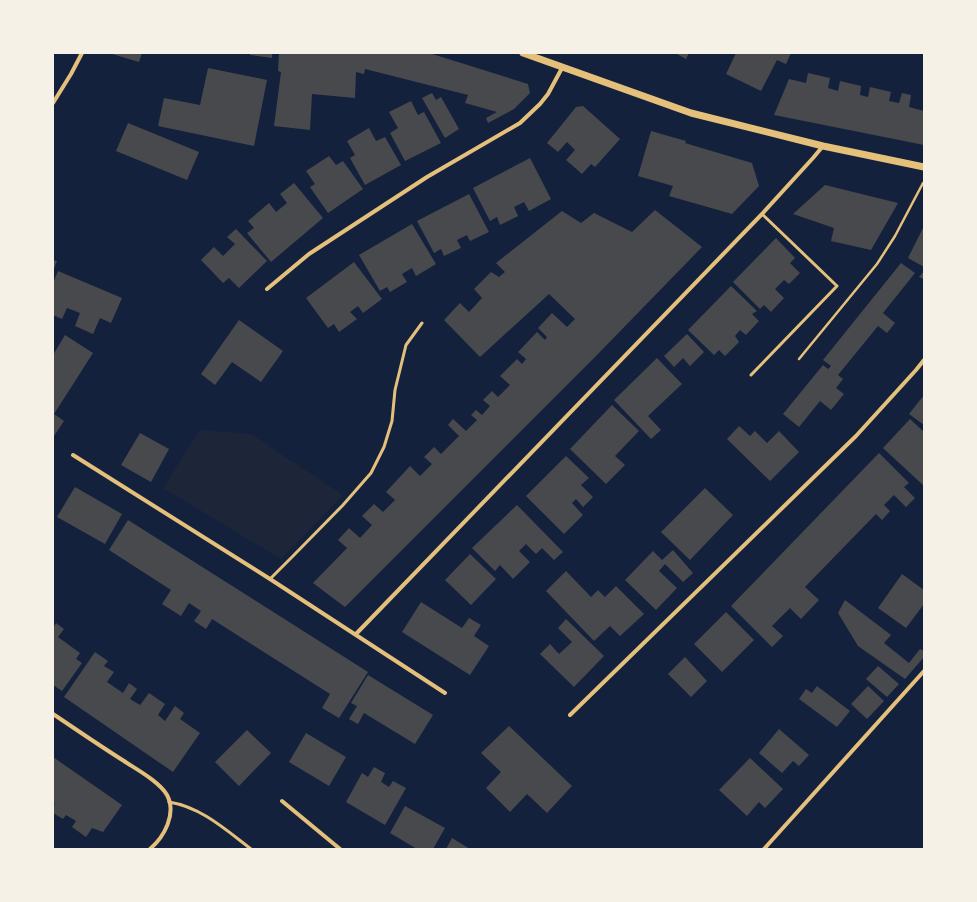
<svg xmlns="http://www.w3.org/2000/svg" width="977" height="902" font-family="'Times New Roman',serif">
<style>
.green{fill:#1d2539}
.building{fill:#48494c}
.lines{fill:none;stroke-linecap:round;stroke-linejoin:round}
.path{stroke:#e5c07b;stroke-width:2.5}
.service{stroke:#e5c07b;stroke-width:3}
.minor{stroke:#e5c07b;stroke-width:4}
.tertiary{stroke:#e5c07b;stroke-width:7}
</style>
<rect width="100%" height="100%" fill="#14213d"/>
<path class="green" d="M200 430 251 434 343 495 281 559 163 488Z"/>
<path class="building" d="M109 53H142L139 62Z
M250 53H272V58L250 55Z
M279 53H429L528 84 530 93 514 109 488 123 486 118 497 112 465 103 468 95 365 69 364 74 356 72 355 98 312 94 310 130 274 126 281 72 278 71Z
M675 53H689L686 59Z
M736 53H791L786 64 777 60 761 91 726 74Z
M208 68 267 80 254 146 158 126 164 98 200 105Z
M808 73 830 78 828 88 838 91 840 81 861 86 860 95 868 97 870 87 891 92 889 101 899 103 902 93 911 95 909 107 924 111V145L774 115 789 79 806 83Z
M432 93 436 100 441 97 459 129 445 138 422 98Z
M411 101 418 115 424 112 441 143 405 161 390 133 398 128 389 112Z
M583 106 620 139 595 167 591 164 582 174 566 160 575 150 567 142 558 152 547 143 576 107Z
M128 123 199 152 187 180 116 151Z
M369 128 376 141 385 137 401 165 365 185 350 158 355 155 347 141Z
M651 131 686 141 685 143 752 163 759 186 732 214 669 196 673 186 638 176Z
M329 156 336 165 343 161 363 189 328 213 310 187 315 184 306 171Z
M530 158 551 199 529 211 524 202 514 207 518 216 500 225 497 217 490 221 473 188Z
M294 183 323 218 271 262 247 233 254 228 248 221 269 203 276 212 287 203 280 194Z
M825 185 898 203 871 250 831 241 834 228 793 214Z
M469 194 489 232 470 241 467 235 457 240 461 248 444 256 441 249 434 253 417 221Z
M655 210 702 247 597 355 345 607 313 583 347 548 338 540 349 528 360 538 372 525 362 516 374 504 383 512 395 500 386 492 410 466 420 476 432 464 424 457 434 447 441 454 459 436 448 425 453 419 466 431 477 420 471 415 476 410 482 415 490 406 483 400 492 391 498 397 510 385 500 376 517 359 522 364 526 359 518 352 537 332 545 340 547 337 538 328 552 313 567 327 575 319 549 294 480 357 444 320 460 303 469 312 482 298 474 289 491 272 499 277 505 272 496 263 562 211 581 223 594 213 632 232Z
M412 224 436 264 416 276 412 268 402 274 407 282 390 292 387 287 380 291 359 255Z
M924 226V267L908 258Z
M236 229 267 261 239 288 229 278 223 283 201 260 214 247 223 256 235 244 227 237Z
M776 238 795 258 790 263 800 273 789 284 784 280 775 289 784 298 771 312 764 305 760 309 733 282Z
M53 260 57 261 53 271Z
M354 262 382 299 363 313 358 306 350 312 357 319 339 332 334 324 328 328 306 298Z
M901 263 915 273 883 313 895 323 887 333 878 326 838 375 843 379 836 388 844 394 831 410 820 401 799 427 783 414 823 365 828 369 831 366 823 360Z
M58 271 122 298 111 323 100 318 93 334 75 326 80 313 67 308 62 319 53 315V283Z
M924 271V279L919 277Z
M731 286 757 311 752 314 759 321 746 335 740 330 735 336 739 342 725 356 719 350 714 355 688 330Z
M239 320 283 351 261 382 232 362 215 385 201 374Z
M687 334 704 352 690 366 683 358 674 367 664 356Z
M65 335 93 353 54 414 64 421 54 436 53 435V355Z
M657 358 682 384 648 416 661 430 651 439 614 400Z
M924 395V425L909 414Z
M612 405 639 431 615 456 625 465 606 484 570 449Z
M910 419 924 432V486L883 448Z
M739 426 750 436 755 431 767 443 779 431 799 452 770 481 727 439Z
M140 433 169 449 151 482 121 465Z
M879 453 909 483 904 487 915 498 906 507 894 495 884 505 890 511 882 520 876 514 805 587 819 600 801 619 790 608 772 626 783 636 772 647 731 606Z
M566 456 589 478 581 485 593 497 583 507 576 499 572 503 583 515 564 534 526 496Z
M75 487 122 514 105 544 57 517Z
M705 488 733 515 690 560 661 532Z
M517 505 563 552 554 560 542 548 536 554 526 544 519 551 530 562 513 579 500 565 495 571 472 548Z
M128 520 368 672 339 718 322 708 330 694 212 619 206 629 194 621 201 611 189 603 181 616 162 604 171 590 109 550Z
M673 550 693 573 683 582 665 564 659 571 677 588 656 610 625 580 653 551 662 560Z
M470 554 496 579 471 605 445 580Z
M566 571 591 597 598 590 605 597 616 586 644 614 620 636 610 626 594 641 546 591Z
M902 574 924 590V604L906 628 878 608Z
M845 600 891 635 884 643 909 663 920 649 924 651V657L905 679 858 646 838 613Z
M421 602 462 628 469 618 481 625 474 636 489 646 470 675 402 632Z
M726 612 754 640 722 672 694 644Z
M566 619 604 656 574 687 540 654 550 644 559 654 572 642 558 628Z
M56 623 64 629 58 637 80 653 76 659 82 663 62 691 53 685V628Z
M95 652 108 661 104 666 114 672 107 682 123 693 129 683 137 689 130 699 140 705 149 693 165 704 158 715 165 721 175 706 184 713 180 719 200 733 173 772 64 697Z
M685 657 707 681 691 697 668 674Z
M878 666 899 684 887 697 866 679Z
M368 675 433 715 415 744 364 713 358 724 349 719 357 706 351 703Z
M817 686 850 711 837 727 799 699 806 689 812 693Z
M868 686 884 701 867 719 851 704Z
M509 726 572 786 547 813 527 794 510 812 486 788 501 772 481 753Z
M779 729 809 755 799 766 793 761 782 773 759 753Z
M247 730 271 753 239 786 215 762Z
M306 733 346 757 329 786 289 762Z
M53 757 122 805 103 832 92 828 86 837 72 827 76 821 66 815 63 819 53 813V807L55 804 53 803Z
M750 758 783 789 765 808 759 802 747 816 719 790Z
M374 767 385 773 381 782 389 787 393 781 406 788 385 825 346 802 362 773 368 777Z
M405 806 445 828 433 849H417L390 833Z
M452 838 470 849H446Z"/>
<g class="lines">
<path class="path" d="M799 359 877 264 895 236 923 183"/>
<path class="service" d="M751 375 837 286 762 214
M270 579 293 556 343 505 371 473 384 447 392 421 395 390 406 345 422 323
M169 802C201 807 226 830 251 849"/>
<path class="minor" d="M53 103 71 74 82 53
M267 289 309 254 427 177 520 123 540 104 548 94 562 68
M73 455 270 579 445 693
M356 634 762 214 813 158 823 146
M53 714C77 730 100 746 124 761 136 769 160 782 167 795 177 814 164 837 150 849
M570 715 856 436 916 370 924 360
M282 801 340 849
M764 849 924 671"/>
<path class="tertiary" d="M523 53 691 113 823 146 924 167"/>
</g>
<rect width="977" height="902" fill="none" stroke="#f6f1e7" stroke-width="108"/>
</svg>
